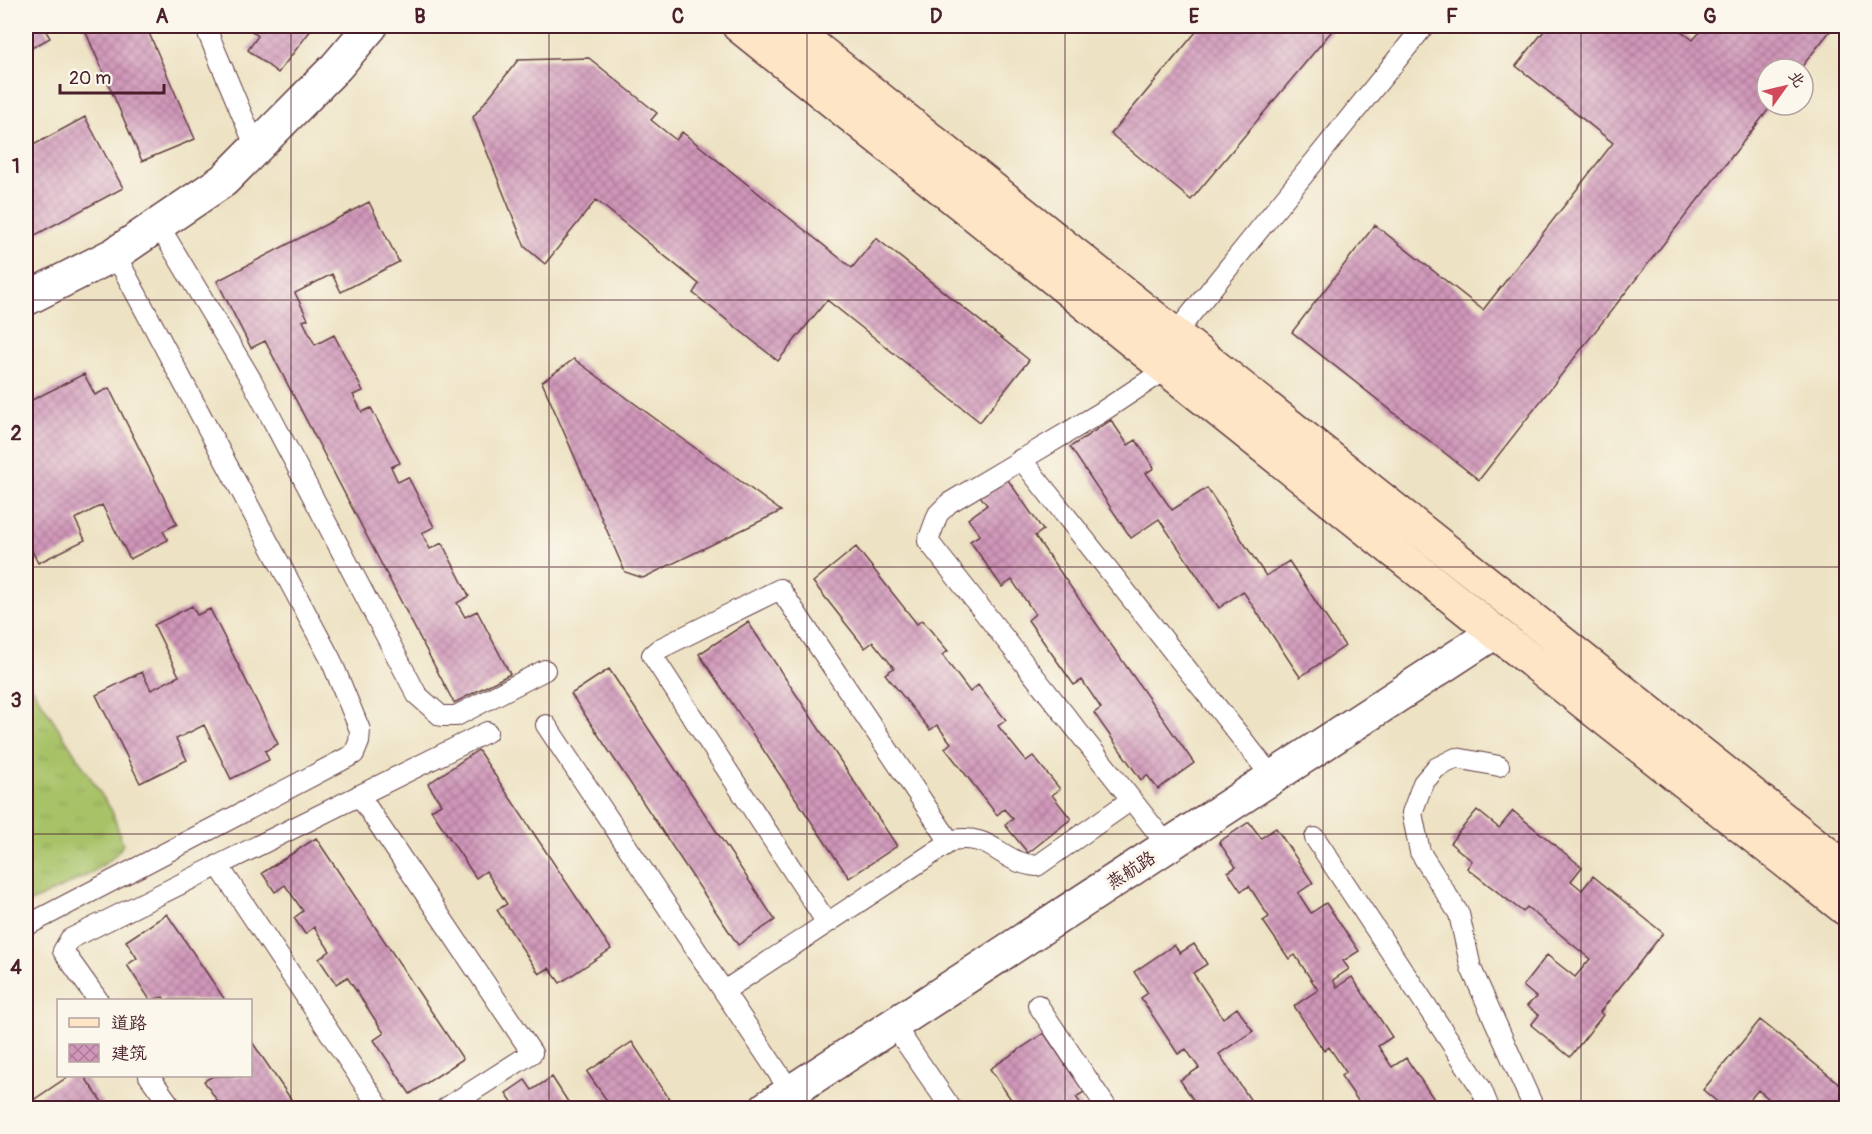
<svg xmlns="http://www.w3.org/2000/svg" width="1872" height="1134" font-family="Pangolin,'LXGW WenKai TC',sans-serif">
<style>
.grass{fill:url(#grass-tufts);stroke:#79704a;stroke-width:1.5}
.building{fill:url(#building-cross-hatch)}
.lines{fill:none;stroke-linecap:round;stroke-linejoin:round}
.lane-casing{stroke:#623c42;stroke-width:22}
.street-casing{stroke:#623c42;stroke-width:36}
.secondary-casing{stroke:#623c42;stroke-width:36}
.lane{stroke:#fff;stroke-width:20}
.street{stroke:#fff;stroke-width:33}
.secondary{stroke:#fde5c5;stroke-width:33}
.grid{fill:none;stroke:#4a1f2b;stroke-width:1.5;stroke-opacity:0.55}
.labels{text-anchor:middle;stroke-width:6;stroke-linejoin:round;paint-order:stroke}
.street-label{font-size:18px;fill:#4a1f2b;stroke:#fbf7ec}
.neatline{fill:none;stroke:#4a1f2b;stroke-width:2}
.grid-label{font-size:20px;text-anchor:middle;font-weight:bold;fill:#4a1f2b}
</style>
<defs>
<pattern id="grass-tufts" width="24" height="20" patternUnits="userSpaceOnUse" patternTransform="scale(1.5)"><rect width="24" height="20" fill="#a8c268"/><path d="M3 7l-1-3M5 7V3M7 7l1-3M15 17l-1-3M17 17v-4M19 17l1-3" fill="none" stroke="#92a65a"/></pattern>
<pattern id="building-cross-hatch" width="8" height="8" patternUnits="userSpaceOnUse" patternTransform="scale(1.5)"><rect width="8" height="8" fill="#d097ba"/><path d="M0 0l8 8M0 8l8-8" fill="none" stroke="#ab7b97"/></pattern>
</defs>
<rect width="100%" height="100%" fill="#fbf7ec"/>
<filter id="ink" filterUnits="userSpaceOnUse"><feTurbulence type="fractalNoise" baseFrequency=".0167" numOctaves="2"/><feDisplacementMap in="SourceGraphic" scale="12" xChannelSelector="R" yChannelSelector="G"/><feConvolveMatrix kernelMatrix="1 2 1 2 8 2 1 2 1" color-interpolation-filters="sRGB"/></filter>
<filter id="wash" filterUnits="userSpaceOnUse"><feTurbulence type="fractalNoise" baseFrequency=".008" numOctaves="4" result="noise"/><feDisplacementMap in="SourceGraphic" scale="24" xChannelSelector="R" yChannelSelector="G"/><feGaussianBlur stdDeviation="1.35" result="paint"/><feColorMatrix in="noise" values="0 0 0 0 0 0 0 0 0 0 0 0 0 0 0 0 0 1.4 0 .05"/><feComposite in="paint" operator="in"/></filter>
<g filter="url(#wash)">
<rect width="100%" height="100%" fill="#ede2c3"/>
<path class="grass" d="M26 678 112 811 123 844C111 870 52 891 26 904Z"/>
<g id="blocks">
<path class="building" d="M26 26H43L50 38 26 51Z
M83 26H146L195 139 142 161Z
M245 26H314L278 73 248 50 258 36Z
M1201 26H1336L1191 200 1111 134Z
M1548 26H1674L1693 40 1705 26H1834L1800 69H1767V105H1772L1479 480 1292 332 1375 225 1483 310 1613 143 1516 66Z
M589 58 657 113 651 120 676 140 682 132 852 268 876 238 1029 360 980 422 827 300 778 361 693 293 699 284 596 200 545 264 525 247 473 117 518 60Z
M85 117 123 188 26 240V149Z
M369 202 399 262 341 292 332 274 295 293 308 319 303 321 315 345 334 335 363 391 353 395 362 412 371 408 400 463 391 467 398 482 408 477 434 527 422 533 430 549 442 543 469 596 457 603 465 617 477 611 510 674 454 703 265 341 251 348 217 281Z
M574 359 781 511 643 578 625 572 542 382Z
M84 374 95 395 109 388 177 524 163 531 168 540 130 559 102 505 75 519 85 540 38 563 26 538V403Z
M1111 420 1128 445 1136 440 1154 468 1146 473 1172 510 1207 488 1266 576 1289 561 1345 646 1300 677 1243 591 1219 608 1159 519 1131 538 1070 447Z
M1006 477 1043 530 1035 536 1194 763 1158 789 1147 775 1141 780 1094 713 1101 708 1082 680 1074 685 1028 620 1035 614 1012 580 1002 587 970 541 980 535 968 519 987 505 980 496Z
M856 547 917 624 922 620 948 651 942 655 970 692 978 685 1006 720 998 726 1026 761 1033 756 1060 789 1052 795 1071 819 1028 853 1005 825 1013 819 1004 809 997 815 945 748 951 743 937 725 930 730 885 674 894 668 873 642 865 648 813 582Z
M192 606 197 615 210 609 278 744 265 751 269 760 231 779 204 725 176 739 187 760 140 783 96 695 142 672 151 690 179 676 154 625Z
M748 622 897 846 849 878 699 654Z
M609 669 775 920 738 945 571 694Z
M478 750 611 949 560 983 549 968 539 974 497 910 507 904 486 871 476 878 431 810 441 804 428 784Z
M1477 810 1499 828 1513 811 1582 867 1571 881 1582 890 1593 876 1663 933 1600 1012 1603 1015 1570 1057 1531 1025 1539 1015 1527 1006 1536 997 1523 986 1547 955 1575 977 1590 959 1527 907 1523 912 1467 868 1472 861 1450 843Z
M1249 822 1261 838 1276 828 1313 883 1298 893 1311 913 1326 903 1359 951 1343 961 1349 969 1333 980 1337 987 1352 977 1392 1037 1378 1046 1392 1067 1406 1058 1440 1108H1363L1341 1076 1346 1072 1329 1047 1324 1051 1294 1006 1318 990 1295 955 1289 959 1263 921 1269 917 1249 886 1241 891 1228 872 1236 867 1219 842Z
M316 838 463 1059 410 1094 374 1040 384 1033 347 977 336 984 319 959 330 951 314 927 305 934 294 918 303 911 285 885 275 892 262 873Z
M167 914 225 1000H165L163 997 150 1000 127 965 137 958 126 941Z
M1194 944 1207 964 1193 973 1223 1018 1237 1008 1253 1031 1219 1054 1256 1108H1188L1194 1101 1180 1080 1199 1068 1186 1049 1178 1054 1141 998 1148 993 1134 972 1174 945 1180 953Z
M1760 1020 1846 1089V1108H1759L1768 1098 1758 1090 1743 1108 1717 1107 1720 1104 1703 1090Z
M1044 1033 1084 1092 1076 1097 1084 1108H1017L990 1069Z
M250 1039 297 1108H222L204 1081 213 1076H250Z
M632 1042 672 1103 663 1108H612L587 1072Z
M69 1076H84L106 1108H28L26 1105Z
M552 1077 572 1108H505L513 1103 506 1093 525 1080 532 1090Z"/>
</g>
</g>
<g filter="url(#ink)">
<use href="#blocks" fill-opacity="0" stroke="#623c42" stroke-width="1.5"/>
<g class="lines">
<defs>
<path id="lane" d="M205 26 256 148
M159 226 252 381 417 695 441 716H456L545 670
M1174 335 1424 26
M1168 368 1100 413 949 503 938 514 928 541 1168 846
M1021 459 1273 778
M546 725 791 1092
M1499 766 1456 758 1436 768 1423 783 1412 813 1420 852 1459 914 1471 968 1534 1108
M359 795 532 1053 446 1108
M1315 838 1481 1088 1489 1108
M218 865 380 1108
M827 923 652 655 659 649 780 589 950 842
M26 926 354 754 359 742 360 730 331 660 115 254
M724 991 953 840C993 833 1000 863 1037 866L1131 800
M98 1000 63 951 70 939 487 732
M1038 1005 1107 1108
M893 1024 951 1108
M149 1076 172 1108"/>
<path id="street" d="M26 299 115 254 224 180 336 67 371 26
M766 1108 1495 632"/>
<path id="secondary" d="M739 26 1495 632 1846 909
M788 26 1846 869"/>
</defs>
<use href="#lane" class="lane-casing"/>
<use href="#street" class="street-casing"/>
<use href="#secondary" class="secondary-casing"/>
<use href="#lane" class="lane"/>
<use href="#street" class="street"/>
<use href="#secondary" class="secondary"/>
</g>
</g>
<path class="grid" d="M291 26V1108M549 26V1108M807 26V1108M1065 26V1108M1323 26V1108M1581 26V1108M26 300H1846M26 567H1846M26 834H1846"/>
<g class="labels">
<g class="street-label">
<text transform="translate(1131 870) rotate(-33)" y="6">燕航路</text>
</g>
</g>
<rect width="1872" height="1134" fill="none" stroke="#fbf7ec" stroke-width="66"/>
<rect x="57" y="999" width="195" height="78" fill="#fbf7ec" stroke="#b4a19f" stroke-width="1.5"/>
<rect x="69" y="1018" width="30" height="9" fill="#fde5c5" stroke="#b4a19f" stroke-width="1.5"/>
<text x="111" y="1029" font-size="18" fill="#4a1f2b">道路</text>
<rect x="69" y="1044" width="30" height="18" fill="url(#building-cross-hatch)" stroke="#b4a19f" stroke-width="1.5"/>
<text x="111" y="1059" font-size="18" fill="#4a1f2b">建筑</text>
<g transform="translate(1785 87) rotate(56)"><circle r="28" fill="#fbf7ec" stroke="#b4a19f" stroke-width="1.5"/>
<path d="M0-4.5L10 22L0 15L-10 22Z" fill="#d1495b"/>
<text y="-9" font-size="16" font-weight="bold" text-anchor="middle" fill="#4a1f2b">北</text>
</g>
<path d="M60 84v9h104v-9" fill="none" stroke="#4a1f2b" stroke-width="3"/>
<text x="69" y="84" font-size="18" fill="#4a1f2b" stroke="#fbf7ec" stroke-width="4.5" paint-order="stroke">20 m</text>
<rect x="33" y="33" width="1806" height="1068" class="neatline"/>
<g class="grid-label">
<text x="162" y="23">A</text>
<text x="420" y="23">B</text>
<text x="678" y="23">C</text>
<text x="936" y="23">D</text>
<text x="1194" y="23">E</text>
<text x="1452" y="23">F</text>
<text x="1710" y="23">G</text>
<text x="16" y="173">1</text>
<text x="16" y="440">2</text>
<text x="16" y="707">3</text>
<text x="16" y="974">4</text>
</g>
</svg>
